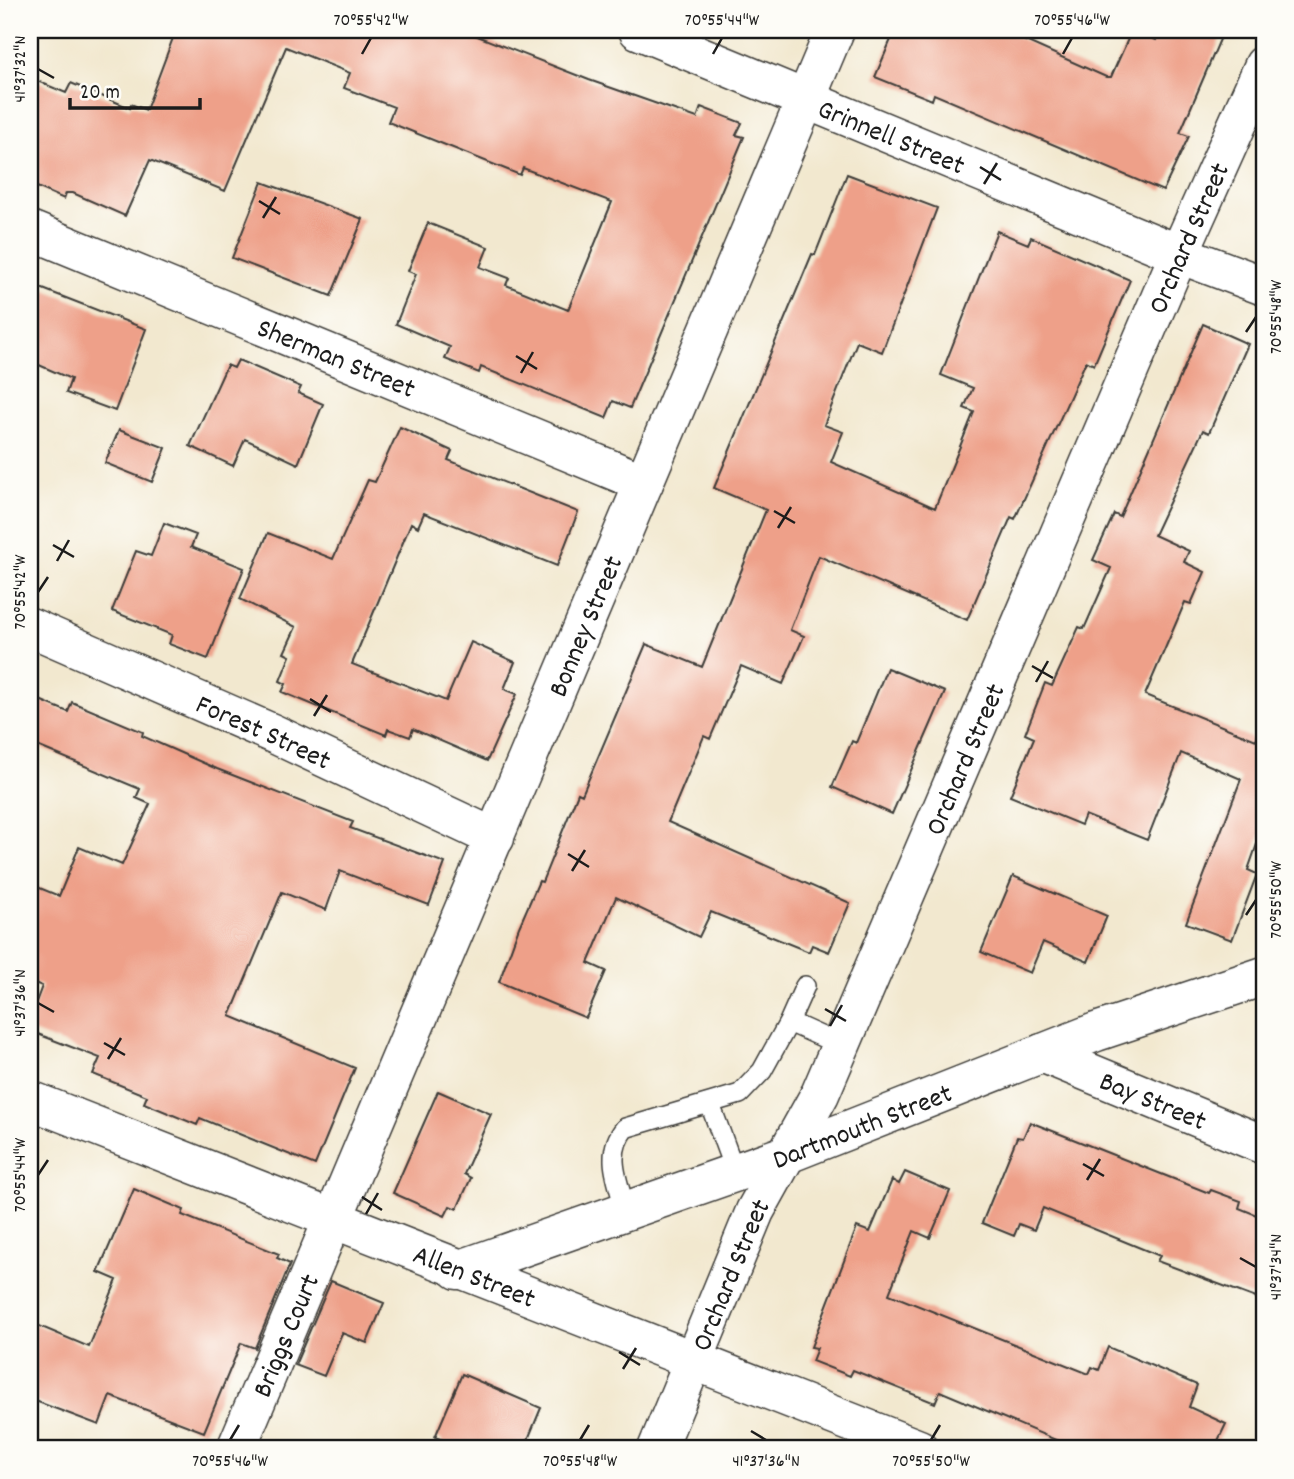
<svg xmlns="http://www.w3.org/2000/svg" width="1294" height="1479" font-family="Dekko,sans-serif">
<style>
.building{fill:#eea089}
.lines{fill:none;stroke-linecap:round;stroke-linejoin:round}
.lane-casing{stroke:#3c3b37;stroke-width:22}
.street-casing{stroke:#3c3b37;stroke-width:41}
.secondary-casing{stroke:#3c3b37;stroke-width:41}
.lane{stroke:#fff;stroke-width:19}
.street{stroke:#fff;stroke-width:38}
.secondary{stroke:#fff;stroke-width:38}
.ticks{fill:none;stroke:#1c1c1c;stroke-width:2.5}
.labels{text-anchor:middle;stroke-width:7;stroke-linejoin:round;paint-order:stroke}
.street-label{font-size:28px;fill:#1c1c1c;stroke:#fdfcf7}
.neatline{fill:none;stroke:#1c1c1c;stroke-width:2.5}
.ticks-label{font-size:18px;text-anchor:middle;fill:#1c1c1c}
</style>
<rect width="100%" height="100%" fill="#fdfcf7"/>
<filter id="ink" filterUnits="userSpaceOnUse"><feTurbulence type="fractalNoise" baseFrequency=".0143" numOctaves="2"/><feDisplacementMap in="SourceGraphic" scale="14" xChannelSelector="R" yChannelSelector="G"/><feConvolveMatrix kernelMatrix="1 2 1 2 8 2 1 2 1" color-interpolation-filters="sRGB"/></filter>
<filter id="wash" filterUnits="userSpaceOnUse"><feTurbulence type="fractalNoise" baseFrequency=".00686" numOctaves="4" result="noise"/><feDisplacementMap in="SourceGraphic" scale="28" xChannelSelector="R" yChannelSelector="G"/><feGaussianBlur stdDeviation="1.57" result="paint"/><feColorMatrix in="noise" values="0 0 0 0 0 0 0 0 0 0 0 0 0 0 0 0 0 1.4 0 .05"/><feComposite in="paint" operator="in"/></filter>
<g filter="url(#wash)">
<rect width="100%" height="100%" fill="#f2e8cf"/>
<g id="blocks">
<path class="building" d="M176 30H462L589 80 697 118 701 107 742 123 736 135 744 137 630 408 613 401 606 418 481 367 479 373 445 359 450 347 396 324 416 274 408 271 428 223 488 247 480 267 509 278 506 285 568 310 612 202 523 168 520 175 388 122 394 107 344 88 350 73 286 47 225 191 150 160 125 216 73 193H66L64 199 30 184V78L66 93 71 83 130 108 131 104 146 110Z
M895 30H1001L1106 77H1111L1132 30 1156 40 1160 30H1224L1180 133 1189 136 1163 191 934 94 932 100 875 77Z
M847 174 937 208 882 352 857 342 824 425 843 432 831 462 935 508 974 412 964 408 973 388 941 375 997 231 1028 244 1031 237 1130 280 1094 365 1086 361 1015 519 1011 517 967 620 819 556 790 630 804 636 783 684 741 666 710 739 704 736 668 822 850 903 829 952 812 945 809 952 711 912 699 937 616 897 588 963 606 971 586 1018 499 982 519 927 539 881 542 882 578 793 582 795 646 644 702 667 766 510 714 488 812 254 815 255Z
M262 182 363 219 331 296 232 258Z
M30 284 146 329 115 411 66 393 71 379 30 361Z
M1203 324 1248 344 1209 433 1203 430 1154 535 1189 551 1184 562 1205 572 1191 604 1185 602 1145 695 1256 740 1261 727H1264V824L1248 870 1257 874 1232 940 1186 923 1241 779 1181 753 1147 840 1085 815 1081 825 1010 796 1034 738 1025 734 1045 683 1052 686 1079 627 1084 629 1111 568 1093 560 1114 514 1120 517Z
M238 360 301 387 298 393 323 404 298 464 245 439 233 466 190 446 227 365 234 368Z
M400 427 452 451 448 460 578 512 557 566 424 513 418 527 411 523 352 664 446 701 471 642 515 662 504 689 517 694 487 761 413 729 410 737 388 729 386 735 282 692 286 684 280 681 290 656 284 653 296 627 240 599 268 533 333 559 368 480 375 482Z
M119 430 166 448 152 482 105 463Z
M164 523 196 535 191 547 244 568 208 659 169 644 172 635 112 611 136 551 151 556Z
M887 668 945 692 892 814 832 787 852 741 856 743Z
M30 696 68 712 72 702 143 732 142 736 217 769 353 822 350 828 445 863 429 905 340 871 326 910 282 892 230 1016 355 1068 315 1165 200 1118 197 1125 144 1103 147 1096 93 1074 100 1058 30 1031V1018L42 986 30 981V884L59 896 79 847 122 865 150 804 136 798 140 789 30 743Z
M1013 876 1107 916 1088 962 1043 942 1030 973 981 952Z
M438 1091 491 1114 464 1174 471 1178 457 1209 450 1206 445 1216 393 1193Z
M1030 1122 1209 1193 1211 1190 1241 1201 1239 1208 1264 1218V1301L1157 1261 1160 1256 1043 1208 1034 1230 1019 1224 1014 1236 982 1223 1017 1137 1023 1138Z
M905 1172 950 1191 930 1238 914 1231 889 1294 1089 1374 1092 1367 1099 1370 1108 1347 1197 1385 1189 1407 1226 1424 1214 1449H1077L940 1391 935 1403 853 1370 850 1376 812 1361 817 1348 811 1347 857 1227 870 1232 892 1180 899 1184Z
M134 1189 184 1210 182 1215 279 1254 277 1258 290 1264 255 1348 241 1343 204 1432 110 1396 99 1425 30 1399V1322L89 1347 117 1280 98 1272Z
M331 1281 384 1303 367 1343 342 1333 324 1376 295 1365Z
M462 1374 541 1408 524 1449H438L443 1440 435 1437Z"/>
</g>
</g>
<g filter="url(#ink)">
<use href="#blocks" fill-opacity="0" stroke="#3c3b37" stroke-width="2"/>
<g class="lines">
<defs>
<path id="lane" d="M789 1022 805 986
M710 1104 735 1172
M626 1211C618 1182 604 1153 625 1128L740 1094 762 1071 789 1022 840 1045"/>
<g id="street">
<path id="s1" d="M638 30 1179 254 1264 286"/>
<path id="s2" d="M30 230 644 483"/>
<path id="s3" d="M30 627 274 734 495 838"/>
<path id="s4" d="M1042 1053 1264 1145"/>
<path id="s5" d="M236 1449 835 30"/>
</g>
<g id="secondary">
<path id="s6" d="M30 1100 919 1449"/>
<path id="s7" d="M458 1270 785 1155 1096 1032 1264 976"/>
<path id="s8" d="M657 1449 755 1211 820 1094 1179 254 1264 65"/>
</g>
</defs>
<use href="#lane" class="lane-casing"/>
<use href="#street" class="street-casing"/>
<use href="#secondary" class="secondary-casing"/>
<use href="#lane" class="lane"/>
<use href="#street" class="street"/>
<use href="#secondary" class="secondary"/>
</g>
</g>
<path class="ticks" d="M362 54 371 38M713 54 722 38M1063 54 1072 38M38 69 54 78M980 167 1001 180M984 184 997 163M259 201 280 214M263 218 276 197M1246 332 1256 317M516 356 537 369M521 373 533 352M774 511 795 523M778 528 791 507M53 545 74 557M57 561 69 540M38 592 48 577M1032 666 1053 678M1036 682 1048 661M310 699 331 712M314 716 327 695M568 854 589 867M572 871 585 850M1246 915 1256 900M38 1003 54 1012M825 1009 846 1021M830 1026 842 1005M104 1043 125 1055M108 1059 121 1038M1083 1164 1104 1176M38 1175 48 1160M1087 1180 1100 1159M362 1197 382 1210M366 1214 378 1193M1240 1258 1256 1267M619 1352 640 1365M623 1369 636 1348M751 1431 766 1440M230 1440 239 1425M580 1440 589 1425M931 1440 940 1425"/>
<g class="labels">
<g class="street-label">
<text dy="10" stroke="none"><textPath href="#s1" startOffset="275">Grinnell Street</textPath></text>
<text dy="10" stroke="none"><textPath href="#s8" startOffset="1323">Orchard Street</textPath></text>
<text dy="10" stroke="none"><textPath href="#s2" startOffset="332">Sherman Street</textPath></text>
<text dy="10" stroke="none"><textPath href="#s5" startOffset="894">Bonney Street</textPath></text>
<text dy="10" stroke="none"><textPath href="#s3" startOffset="256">Forest Street</textPath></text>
<text dy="10" stroke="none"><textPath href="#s8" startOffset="756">Orchard Street</textPath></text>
<text dy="10" stroke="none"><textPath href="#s4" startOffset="121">Bay Street</textPath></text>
<text dy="10" stroke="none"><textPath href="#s7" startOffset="429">Dartmouth Street</textPath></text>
<text dy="10" stroke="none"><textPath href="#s8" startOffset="189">Orchard Street</textPath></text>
<text dy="10" stroke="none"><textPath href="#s6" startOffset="478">Allen Street</textPath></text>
<text dy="10" stroke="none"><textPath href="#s5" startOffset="124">Briggs Court</textPath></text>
</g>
</g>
<rect width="1294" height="1479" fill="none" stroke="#fdfcf7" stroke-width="77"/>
<path d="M70 98v10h130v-10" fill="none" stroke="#1c1c1c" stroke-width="3.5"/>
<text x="80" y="98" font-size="21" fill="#1c1c1c" stroke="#fdfcf7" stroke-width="5" paint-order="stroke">20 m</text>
<rect x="38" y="38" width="1218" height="1402" class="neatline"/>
<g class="ticks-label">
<text x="371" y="25">70°55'42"W</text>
<text x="722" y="25">70°55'44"W</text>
<text x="1072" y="25">70°55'46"W</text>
<text transform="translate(19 69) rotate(-90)" y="6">41°37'32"N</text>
<text transform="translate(1275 317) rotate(-90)" y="6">70°55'48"W</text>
<text transform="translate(19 592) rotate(-90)" y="6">70°55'42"W</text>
<text transform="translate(1275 900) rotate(-90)" y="6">70°55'50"W</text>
<text transform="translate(19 1003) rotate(-90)" y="6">41°37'36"N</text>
<text transform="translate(19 1175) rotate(-90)" y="6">70°55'44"W</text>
<text transform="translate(1275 1267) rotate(-90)" y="6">41°37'34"N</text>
<text x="230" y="1466">70°55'46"W</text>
<text x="580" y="1466">70°55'48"W</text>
<text x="766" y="1466">41°37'36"N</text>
<text x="931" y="1466">70°55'50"W</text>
</g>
</svg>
